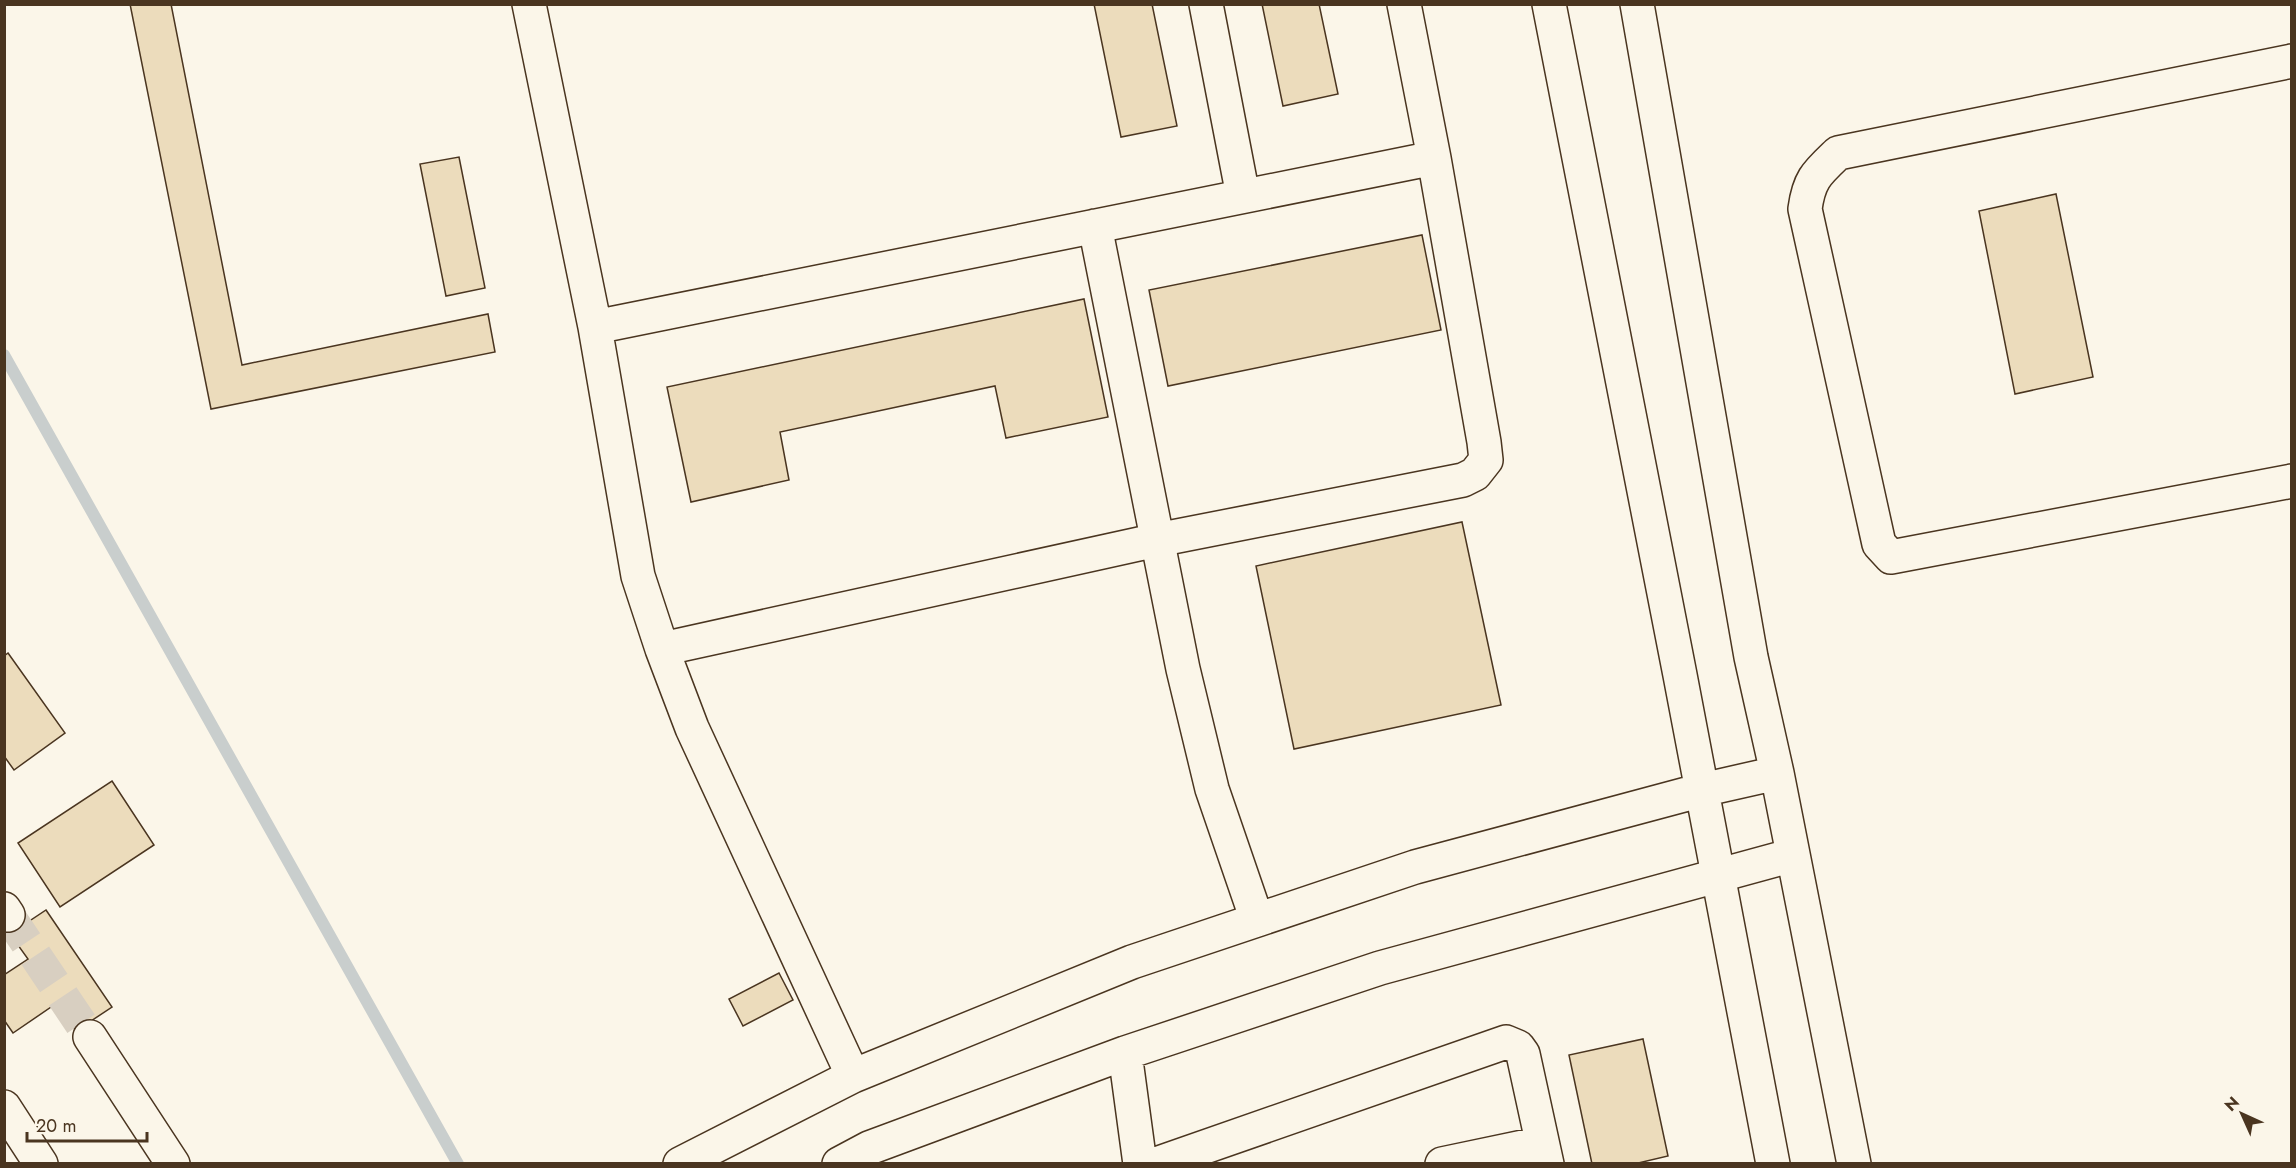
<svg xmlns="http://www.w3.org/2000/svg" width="2296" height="1168" font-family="Jost,sans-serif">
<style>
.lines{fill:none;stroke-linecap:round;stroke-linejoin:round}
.stream{stroke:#c9cecd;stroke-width:12}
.building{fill:#ecdcbc;stroke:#4a3520;stroke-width:1.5}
.minor-tunnel{stroke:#d8cfc1;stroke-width:33;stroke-dasharray:33 16;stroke-linecap:butt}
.minor-casing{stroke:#4a3520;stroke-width:36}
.minor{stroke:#fbf6e9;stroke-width:33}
</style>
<rect width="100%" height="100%" fill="#fbf6e9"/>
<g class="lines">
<path class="stream" d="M4 355 458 1164"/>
</g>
<path class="building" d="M130 4H171L242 365 488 314 495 352 211 409Z
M1094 4H1152L1177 126 1121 137Z
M1262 4H1319L1338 94 1283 106Z
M459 157 485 288 446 296 420 164Z
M2056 194 2093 377 2015 394 1979 211Z
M1422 235 1441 330 1168 386 1149 290Z
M1084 299 1108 417 1006 438 995 386 780 432 789 480 691 502 667 387Z
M1462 522 1501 705 1294 749 1256 566Z
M8 653 65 733 14 770 4 756V656Z
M112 781 154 845 60 907 18 843Z
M46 910 112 1007 76 1031 57 1003 13 1033 4 1020V975L28 959 10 934Z
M779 973 793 1000 743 1026 729 999Z
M1643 1039 1668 1156 1634 1164H1592L1569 1055Z"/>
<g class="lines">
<path class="minor-tunnel" d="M8 915 90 1037"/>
<defs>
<path id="minor" d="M529 4 595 327 638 576 662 649 692 728 853 1076
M1206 4 1243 196
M1549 4 1680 675 1773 1164
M1637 4 1751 657 1777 773 1854 1164
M2292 61 1838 153C1817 173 1809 179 1805 209L1879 544 1891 557 2292 481
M1095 226 1183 669 1212 789 1257 920
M595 327 1434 158
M662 649 1157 540 1463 480 1475 474 1486 460 1484 442 1434 158 1404 4
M4 909 8 915
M90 1037 173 1164
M1125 1053 1140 1164
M4 1107 41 1164
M680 1164 853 1076 1132 962 1415 867 1702 790 1777 773
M839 1164 869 1148 1125 1053 1380 968 1793 855
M1156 1164 1506 1042 1518 1047 1523 1054 1547 1164
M1442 1164 1542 1143"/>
</defs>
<use href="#minor" class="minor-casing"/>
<use href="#minor" class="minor"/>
</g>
<rect width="2296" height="1168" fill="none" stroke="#4a3520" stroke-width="12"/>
<g transform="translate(2242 1114) rotate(315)" stroke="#fbf6e9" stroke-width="4.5" paint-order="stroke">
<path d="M0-4.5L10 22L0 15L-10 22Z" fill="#4a3520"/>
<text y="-9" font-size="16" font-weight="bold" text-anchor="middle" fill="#4a3520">N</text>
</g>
<path d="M27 1132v9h120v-9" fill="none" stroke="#4a3520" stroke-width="3"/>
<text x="36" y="1132" font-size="18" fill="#4a3520" stroke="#fbf6e9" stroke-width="4.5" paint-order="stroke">20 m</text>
</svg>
